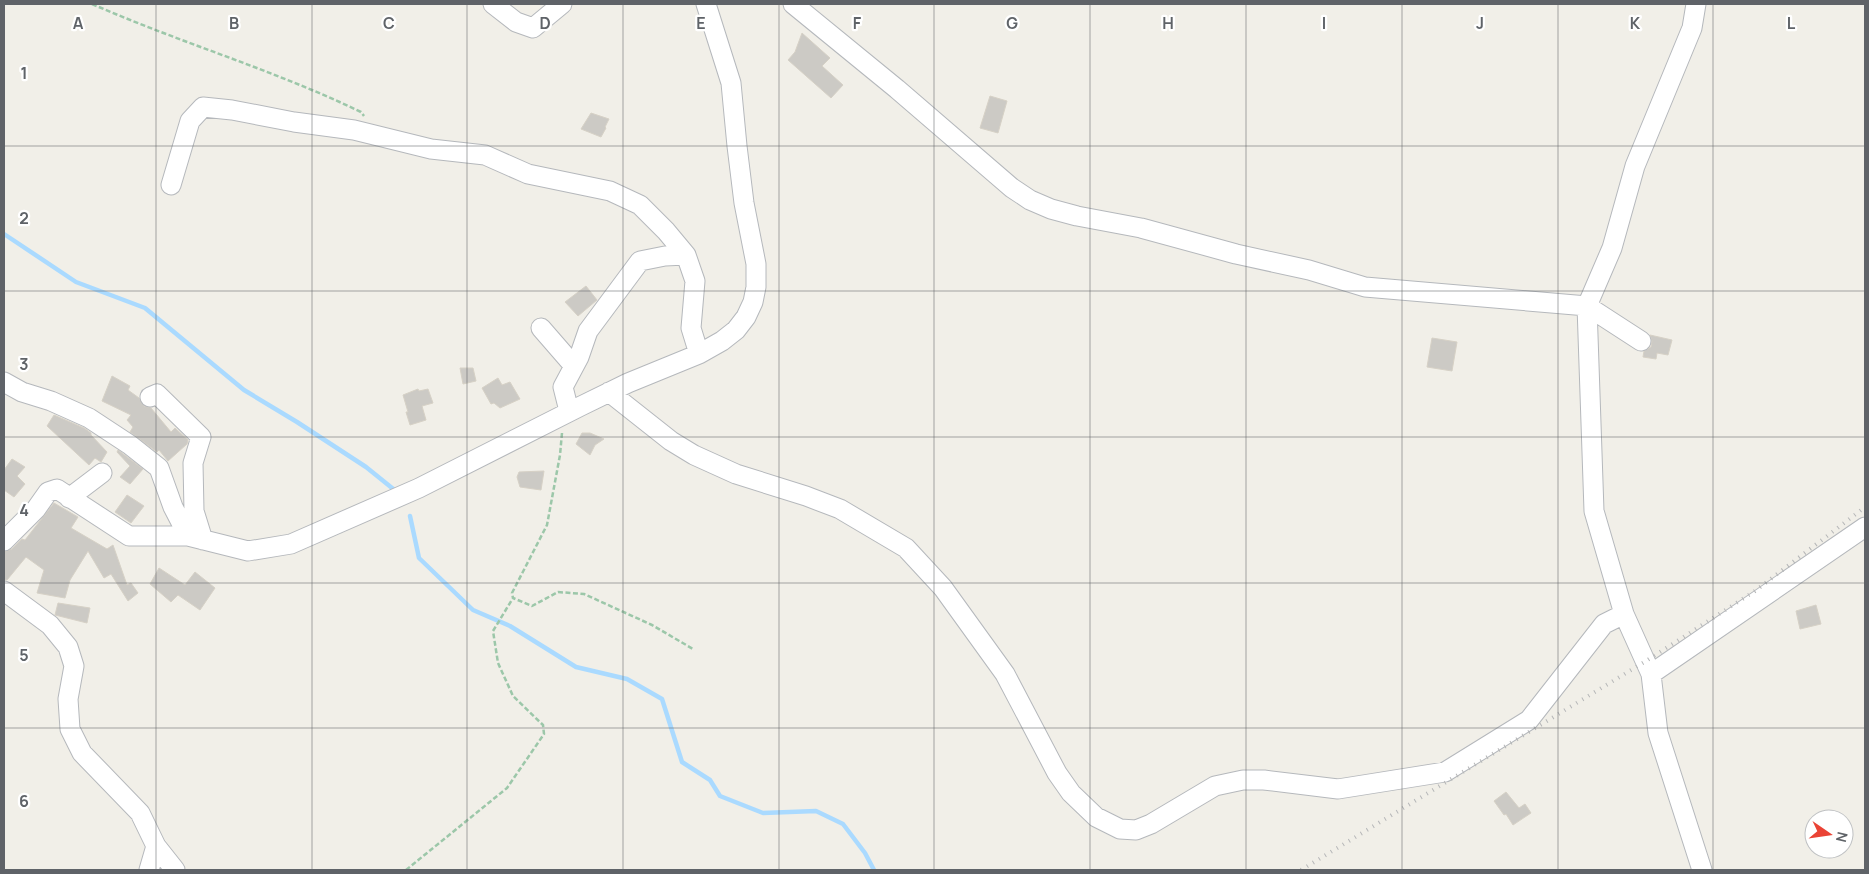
<svg xmlns="http://www.w3.org/2000/svg" width="1869" height="874" font-family="Manrope,sans-serif">
<style>
.lines{fill:none;stroke-linecap:round;stroke-linejoin:round}
.stream{stroke:#aadaff;stroke-width:4.5}
.building{fill:#cccac5;stroke:#d6d1c6}
.minor-casing{stroke:#b5b8bc;stroke-width:21}
.path{stroke:#9cc7a9;stroke-width:2.5;stroke-dasharray:5 2.5;stroke-linecap:butt}
.minor{stroke:#fff;stroke-width:19}
.rail{stroke:#b6b7b8;stroke-width:4;stroke-dasharray:1 6;stroke-linecap:butt}
.grid{fill:none;stroke:#5f6368;stroke-width:1;stroke-opacity:0.55}
.grid-label{font-size:16px;text-anchor:middle;font-weight:bold;fill:#5f6368;stroke:#fff;stroke-width:4.5;stroke-linejoin:round;paint-order:stroke}
</style>
<rect width="100%" height="100%" fill="#f1efe8"/>
<g class="lines">
<path class="stream" d="M4 234 76 282 145 308 244 390 297 422 366 467 397 492
M410 516 419 558 473 610 510 626 576 667 627 679 662 699 682 762 710 780 720 796 763 813 816 811 843 824 865 853 874 870"/>
</g>
<path class="building" d="M802 33 830 58 822 66 843 85 831 98 788 60 795 52Z
M990 96 1007 101 998 133 980 128Z
M591 113 609 119 605 127 606 128 601 137 581 129Z
M586 286 597 300 578 316 565 302Z
M1650 335 1672 340 1668 355 1657 353 1656 359 1643 357 1644 351 1651 347 1652 341Z
M1432 338 1457 342 1452 371 1427 367Z
M460 368H473L476 381 463 384Z
M112 376 130 386 128 390 139 398 144 406 151 408 171 432 175 428 188 440 187 444 168 461 159 450 157 452 130 432 133 427 127 420 131 415 102 401Z
M498 378 502 385 510 382 520 399 500 408 494 403 491 404 482 388Z
M418 389 419 391 428 389 433 403 422 406 426 420 410 425 406 412H408L403 395Z
M54 415 84 428 91 433V435L107 452 101 462 95 458 89 465 47 426Z
M582 433H590L604 439 595 445 590 455 576 444Z
M118 450 143 469 130 484 120 477 130 466 117 452Z
M12 459 25 467 17 476 25 484 14 497 4 490V470Z
M544 471 541 490 520 487 517 477 519 472Z
M127 495 144 506 131 523 115 512Z
M54 503 78 517 71 528 107 549 113 545 127 585 131 583 138 593 128 601 111 574 104 578 88 551 70 580 65 598 37 593 44 570 26 557 7 580H4V552L12 549 22 539 25 540Z
M159 568 185 585 195 572 215 588 200 610 178 595 171 602 150 584Z
M58 603 90 608 87 623 55 615Z
M1816 605 1821 624 1800 629 1796 611Z
M1506 792 1519 808 1525 804 1531 813 1513 825 1506 814 1504 815 1494 801Z"/>
<g class="lines">
<defs>
<path id="minor" d="M493 4 516 22 533 28 562 4
M793 4 897 89 1012 188 1030 200 1051 209 1077 216 1141 228 1236 254 1309 270 1365 287 1587 306 1641 341
M1696 4 1692 28 1635 166 1612 248 1587 306 1594 511 1624 614 1651 674 1658 733 1702 870
M171 185 190 121 203 107 232 110 294 122 354 130 431 149 485 155 528 174 610 191 640 205 666 231 686 255 695 281 691 328 699 354
M541 328 574 366
M4 382 22 392 51 401 89 418 130 445 159 468 173 507 188 536
M609 392 671 441 694 455 736 474 806 496 840 509 906 548 943 588 1005 674 1057 773 1071 793 1096 817 1120 829 1136 830 1151 824 1215 786 1243 780H1264L1338 789 1445 772 1529 720 1604 624 1624 614
M150 397 157 394 201 437 193 463 194 511 203 540
M569 411 563 387 579 357 588 331 640 261 665 256 686 255
M69 498 102 473
M4 541 36 509 48 492 57 489 129 536H188L248 551 291 544 419 488 581 406 628 383 699 354 722 341 736 330 746 317 753 302 756 287V264L744 203 737 146 731 83 706 4
M4 591 50 625 68 647 74 666 68 699 70 729 82 753 140 813 156 846 149 870
M1651 674 1865 527
M156 846 175 870"/>
</defs>
<use href="#minor" class="minor-casing"/>
<path class="path" d="M92 4C181 43 274 70 361 112L364 116
M562 433 560 455 547 525 512 593 513 598 532 606 558 592 584 594 652 625 693 649
M406 870 507 788 544 734 543 725 513 696 498 663 493 631 513 598"/>
<use href="#minor" class="minor"/>
<path class="rail" d="M1301 870 1646 661 1755 591 1865 507"/>
</g>
<path class="grid" d="M156 4V870M312 4V870M467 4V870M623 4V870M779 4V870M934 4V870M1090 4V870M1246 4V870M1402 4V870M1558 4V870M1713 4V870M4 146H1865M4 291H1865M4 437H1865M4 583H1865M4 728H1865"/>
<g class="grid-label">
<text x="78" y="29">A</text>
<text x="234" y="29">B</text>
<text x="389" y="29">C</text>
<text x="545" y="29">D</text>
<text x="701" y="29">E</text>
<text x="857" y="29">F</text>
<text x="1012" y="29">G</text>
<text x="1168" y="29">H</text>
<text x="1324" y="29">I</text>
<text x="1480" y="29">J</text>
<text x="1635" y="29">K</text>
<text x="1791" y="29">L</text>
<text x="24" y="79">1</text>
<text x="24" y="224">2</text>
<text x="24" y="370">3</text>
<text x="24" y="516">4</text>
<text x="24" y="661">5</text>
<text x="24" y="807">6</text>
</g>
<rect width="1869" height="874" fill="none" stroke="#5f6368" stroke-width="10"/>
<g transform="translate(1829 834) rotate(103)"><circle r="24" fill="#ffffff" stroke="#bfc1c3"/>
<path d="M0-4L9 19L0 12L-9 19Z" fill="#ea4335"/>
<text y="-8" font-size="14" font-weight="bold" text-anchor="middle" fill="#5f6368">N</text>
</g>
</svg>
